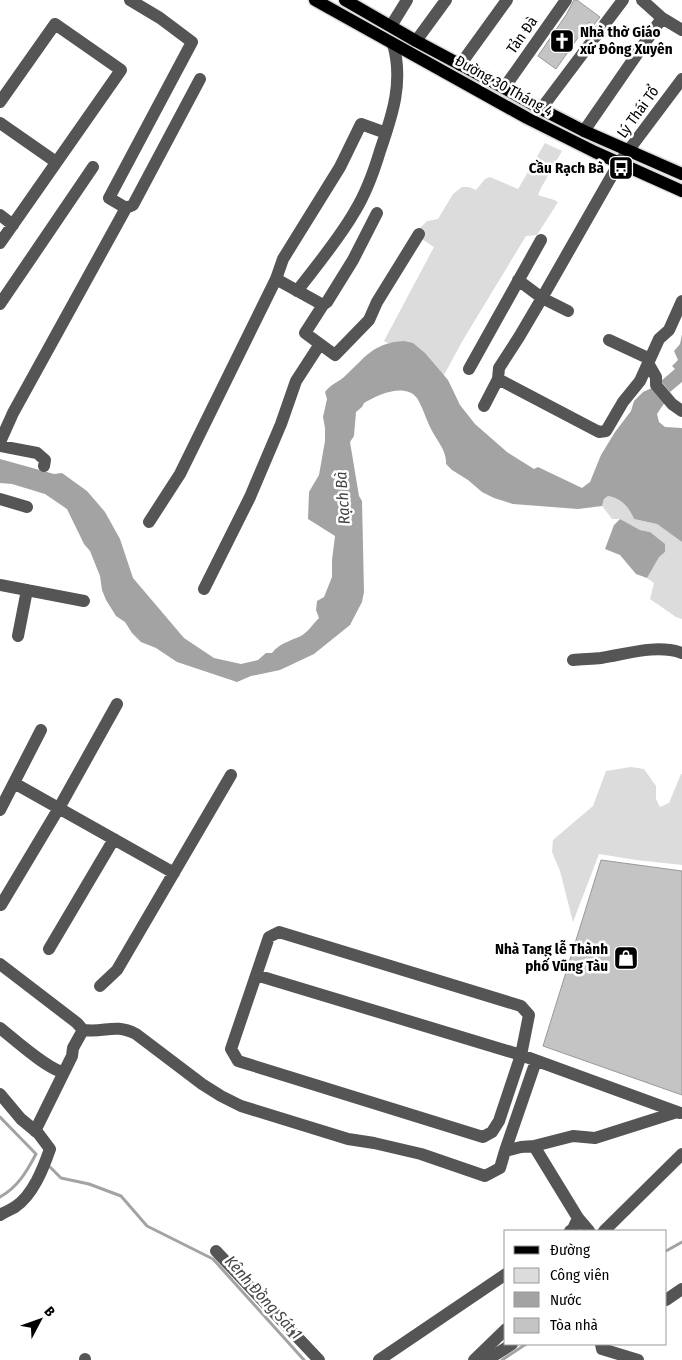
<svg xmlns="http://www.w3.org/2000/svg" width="682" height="1360" font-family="'Fira Sans Condensed',sans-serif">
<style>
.green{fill:#dcdcdc}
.water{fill:#a3a3a3}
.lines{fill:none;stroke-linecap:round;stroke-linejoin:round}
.stream{stroke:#a3a3a3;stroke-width:3}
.building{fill:#c4c4c4;stroke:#999}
.major-casing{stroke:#dbdbdb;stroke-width:15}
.minor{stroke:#555;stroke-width:12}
.major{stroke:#000;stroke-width:12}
.labels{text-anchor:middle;stroke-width:5;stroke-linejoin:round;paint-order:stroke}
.poi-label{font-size:15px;font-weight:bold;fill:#000;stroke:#fff;text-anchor:end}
.street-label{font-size:15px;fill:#000;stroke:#fff}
.water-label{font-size:16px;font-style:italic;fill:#444;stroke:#fff}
</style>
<rect width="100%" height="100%" fill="#fff"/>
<path class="green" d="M545 143 562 151 541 188 538 195C545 198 552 198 558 202L537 235 526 236 463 340 439 384 404 352 384 341 434 247 414 234 427 221 438 219 453 194 462 187H469L476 190 485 179 490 177 518 189Z
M608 496C621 498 629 507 634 519L657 524 682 542V619L676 617 650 599 654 583 647 578 659 556 665 552 650 532 640 530 620 519H612L602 506 604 499Z
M631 767 644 769 656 786V799L660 807 669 803 681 774H682V865L636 860 599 854 573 922 560 871 552 852 553 840 593 806 606 771Z"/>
<path class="water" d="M682 334V382L670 392 661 381 675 369 672 366 678 360 674 351 680 344Z
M404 341 413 343 425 353 448 380 460 405 475 424 507 452 534 469 538 467 582 488 590 482 601 455 615 432 631 411 634 401 643 392 654 387 665 402 657 414 659 422 665 427 682 428V542L657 524 634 519C629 507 621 498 608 496L604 499 602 506 578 509 513 504 494 498 482 492 468 480 452 470 446 464C447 451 437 441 431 429 426 419 423 408 417 398 405 382 377 395 364 403L362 407 356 412 354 436 350 442 359 496 362 501 364 592 362 602 350 625 314 654 280 670 251 676 237 682 177 662 156 648 141 642 132 633 125 622 116 616 106 600 102 590 100 576 90 551 84 544 67 509 45 494 12 484 0 483V459L54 474 62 473 87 491 105 512 120 539 133 578 184 638 214 658 241 664 258 660 266 653H272C280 643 290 641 301 636 308 632 313 624 319 618L316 610 317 601 324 597 332 577V560L335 536 308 519 309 492 319 475 325 441V428L323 417 327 399 325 392C331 384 337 383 344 377 365 358 372 343 404 341Z
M620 519 640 530 650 532 665 544V552L659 557 647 578 636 574 620 555 605 549 614 525Z"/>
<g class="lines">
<path class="stream" d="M0 1117 36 1154C27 1171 18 1187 0 1197
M50 1167 61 1178 89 1184 121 1196 147 1226 213 1259 304 1360
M666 1251 682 1242
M502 1360 526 1344"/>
</g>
<path class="building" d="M574 0H577L600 17 593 26 589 22 556 69 538 56 566 15Z
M601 860 682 871V1095L543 1046Z"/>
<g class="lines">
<defs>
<path id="major" d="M315 0 527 118 595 152 682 191
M345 0 416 41 504 88 541 109 584 131 682 174"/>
</defs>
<use href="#major" class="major-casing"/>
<path class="minor" d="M130 0 160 18 192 42 109 198 126 208 133 205 200 79
M642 0 662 18 682 30
M391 26 407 0
M416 41 446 0
M460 65 507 0
M504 88 566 0
M0 102 55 24 121 70 0 243
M541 109 623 0
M0 123 56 162
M584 131 662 18
M377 213 353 260 327 302 323 305 305 333 335 355 369 320 377 302 419 234
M0 215 13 225
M276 279 323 305
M518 280 542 298 568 311
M297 291C317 265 339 239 355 211 366 193 374 171 380 151 392 116 404 82 393 44
M0 304 93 167
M609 340 650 359
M648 363 656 377V385L672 404 682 411
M469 369 541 240
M498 379 599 432 606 431 623 402 640 381 659 339 669 330 682 301
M484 406 498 379 499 368 519 337 542 298 619 163 682 79
M0 442 13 413 126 208
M0 446 37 453 45 460 44 466
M0 499 27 507
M149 522 180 474 276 279 283 259 340 167 361 124 386 133
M0 585 84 601
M204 589 250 497 281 424 296 381 320 344
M18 636 27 590
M573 660C582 659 592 659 601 658 627 654 656 644 682 653
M14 783 174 873
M0 810 41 730
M1 905 59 808 117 704
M279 932 521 1006 529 1015 521 1055 499 1121 492 1132 483 1137 238 1061 231 1049 269 937Z
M49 949 114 839
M0 964 77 1023 83 1030C106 1033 114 1023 136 1034L202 1084 221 1096 241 1106 348 1139 374 1143 421 1154 485 1176 500 1168 505 1151 521 1147 534 1146 573 1136 595 1138 677 1112
M256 975 521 1055 680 1113
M100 986 117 970 231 775
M0 1028C14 1039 49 1071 64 1072
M0 1094 21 1119 38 1133 50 1149C43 1169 33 1195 15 1207 10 1210 5 1212 0 1215
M35 1131 72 1056 73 1048 83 1030
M534 1146 578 1218 589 1231
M505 1151 536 1061
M570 1231 573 1229 578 1218
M604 1231 682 1154
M216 1251 319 1360
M666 1300 682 1289
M601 1344 602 1349 638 1360
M85 1360V1359
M379 1360 506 1274
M474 1360 506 1329
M487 1360 512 1344"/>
<use href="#major" class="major"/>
</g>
<defs>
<symbol id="church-square" viewBox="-11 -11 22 22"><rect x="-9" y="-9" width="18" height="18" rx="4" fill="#000" stroke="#fff"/><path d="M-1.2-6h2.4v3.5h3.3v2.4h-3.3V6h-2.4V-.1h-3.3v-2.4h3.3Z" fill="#fff"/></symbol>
<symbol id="bus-square" viewBox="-11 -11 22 22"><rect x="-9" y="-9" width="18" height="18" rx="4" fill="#000" stroke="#fff"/><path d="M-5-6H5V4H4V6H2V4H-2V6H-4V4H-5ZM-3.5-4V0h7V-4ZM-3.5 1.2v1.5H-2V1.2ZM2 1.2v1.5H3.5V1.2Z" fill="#fff"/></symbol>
<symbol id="shop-square" viewBox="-11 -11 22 22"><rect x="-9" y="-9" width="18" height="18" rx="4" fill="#000" stroke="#fff"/><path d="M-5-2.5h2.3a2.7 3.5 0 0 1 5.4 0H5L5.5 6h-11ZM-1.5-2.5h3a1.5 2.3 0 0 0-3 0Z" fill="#fff"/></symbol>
</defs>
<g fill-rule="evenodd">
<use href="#church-square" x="548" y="27" width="28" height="28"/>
<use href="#bus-square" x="607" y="154" width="28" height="28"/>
<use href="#shop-square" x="612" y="944" width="28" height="28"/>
</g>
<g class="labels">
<g class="poi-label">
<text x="580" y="37" text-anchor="start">Nhà thờ Giáo<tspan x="580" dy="17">xứ Đông Xuyên</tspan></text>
<text x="604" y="173">Cầu Rạch Bà</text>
<text x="608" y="954">Nhà Tang lễ Thành<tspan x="608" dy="17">phố Vũng Tàu</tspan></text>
</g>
<g class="street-label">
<text transform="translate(522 35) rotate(-55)" y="5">Tản Đà</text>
<text transform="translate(504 86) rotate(29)" y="5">Đường 30 Tháng 4</text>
<text transform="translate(638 112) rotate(-54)" y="5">Lý Thái Tổ</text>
</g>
<g class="water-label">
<text transform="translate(342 498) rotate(-94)" y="6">Rạch Bà</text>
<text transform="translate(264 1297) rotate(48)" y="6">Kênh Đồng Sát 1</text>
</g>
</g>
<rect x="504" y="1230" width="162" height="115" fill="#ffffff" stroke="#999999"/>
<rect x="514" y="1246" width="25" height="8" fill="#000000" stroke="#999999"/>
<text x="550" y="1255" font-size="15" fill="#000000">Đường</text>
<rect x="514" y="1268" width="25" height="15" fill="#dcdcdc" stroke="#999999"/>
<text x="550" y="1280" font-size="15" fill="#000000">Công viên</text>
<rect x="514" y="1292" width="25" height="15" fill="#a3a3a3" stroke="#999999"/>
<text x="550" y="1305" font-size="15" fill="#000000">Nước</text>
<rect x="514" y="1318" width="25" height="15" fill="#c4c4c4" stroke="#999999"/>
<text x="550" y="1330" font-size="15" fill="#000000">Tòa nhà</text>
<g transform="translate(40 1320) rotate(49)" stroke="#ffffff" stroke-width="4" paint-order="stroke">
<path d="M0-4L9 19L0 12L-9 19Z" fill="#000000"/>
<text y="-8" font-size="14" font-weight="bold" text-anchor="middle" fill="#000000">B</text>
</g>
</svg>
